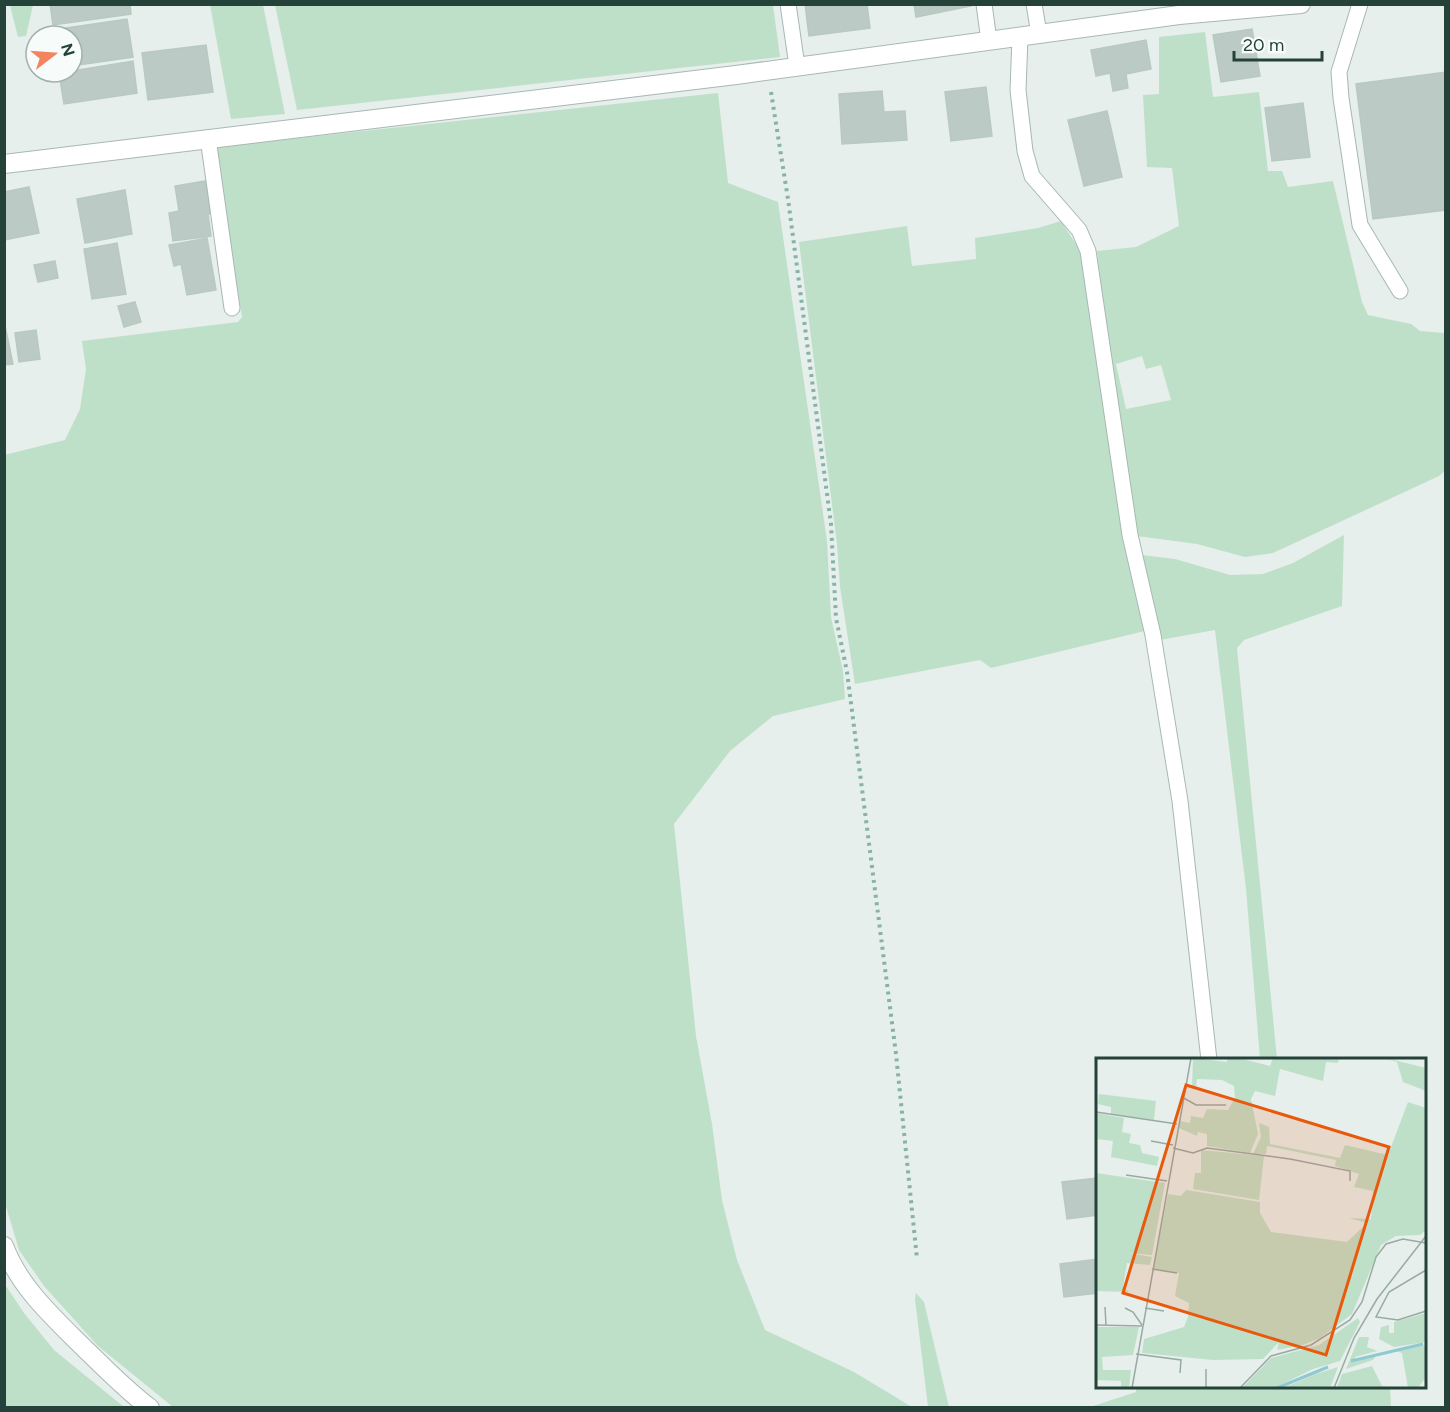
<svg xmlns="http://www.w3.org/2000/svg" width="1450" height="1412" font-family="Figtree,sans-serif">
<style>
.green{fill:#bfe0c8;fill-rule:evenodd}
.building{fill:#bbcac4;stroke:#b8c9c2;stroke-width:1.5}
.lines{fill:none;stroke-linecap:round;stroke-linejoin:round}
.service-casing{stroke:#a8b8b2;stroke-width:17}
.minor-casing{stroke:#a8b8b2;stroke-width:20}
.path{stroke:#86b3a5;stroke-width:4;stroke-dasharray:3 4.5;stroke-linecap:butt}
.service{stroke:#fff;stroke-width:15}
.minor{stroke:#fff;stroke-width:18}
.inset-river{fill:none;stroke:#8ec9d4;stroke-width:3}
.inset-road{fill:none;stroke:#98aaa4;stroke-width:1.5}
.view{fill:#e8590c;fill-opacity:0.15;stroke:#e8590c;stroke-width:3}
.inset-edge{fill:none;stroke:#24423a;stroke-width:3}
</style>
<rect width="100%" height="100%" fill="#e6efeb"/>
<path class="green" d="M10 5H33L26 36 18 37Z
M210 5H263L285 114 231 119Z
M275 5H773L780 57 297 110Z
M1205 32 1213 97 1259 92 1268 171H1282L1288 187 1333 181 1362 302 1368 315 1411 324 1420 331 1445 333V471L1439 476 1273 553 1245 557 1197 544 1137 536 1109 357 1097 251 1136 247 1179 226 1172 168 1147 167 1143 95 1159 94V37ZM1142 356 1146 369 1161 365 1171 400 1126 409 1116 364Z
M718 93 728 183 778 202 827 541 831 617 843 671 845 699 773 716 730 751 674 824 696 1036 712 1124 722 1200 737 1260 765 1330 854 1372 912 1407H173L98 1346 44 1286 19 1250 5 1203 4 455 65 440 80 409 86 369 82 341 238 322 242 317 215 147Z
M1061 221 1079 249 1086 272 1145 631 991 668 980 660 855 684 840 587 837 544 799 242 907 226 912 266 976 259 975 238 1038 228Z
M1344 535 1342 606 1244 640 1237 648 1277 1059H1260L1246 889 1215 630 1160 640 1141 555 1175 559 1230 575 1263 574 1293 563Z
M4 1283 24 1313 54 1350 124 1407H5Z
M916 1293 924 1302 949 1407H928L915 1299Z
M1136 1386 1390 1387 1391 1407H1090L1136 1392Z"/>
<path class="building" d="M50 4H130L131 14 53 25Z
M805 4H867L870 28 809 36Z
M914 4H971V6L916 17Z
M127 19 133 57 72 66V36H54L53 30Z
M1252 29 1260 76 1221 82 1213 35Z
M1146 40 1151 69 1126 74 1128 88 1113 91 1110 73 1096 76 1091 50Z
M206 45 213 92 148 100 142 53Z
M133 61 137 93 64 104 59 73Z
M1446 72V210L1373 219 1356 84Z
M986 87 992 136 951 141 945 92Z
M882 91 884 112 905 111 907 140 842 144 839 94Z
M1303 103 1310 157 1272 161 1265 108Z
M1107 111 1122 177 1084 186 1068 120Z
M210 180 215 213 208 214 211 236 173 241 169 213 179 211 175 186Z
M29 187 39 233 4 240V192Z
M125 190 132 234 85 243 77 199Z
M207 238 216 290 187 295 181 264 174 266 169 245Z
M117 243 126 294 92 299 84 249Z
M55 261 58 278 38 282 34 265Z
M135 302 141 322 124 327 118 306Z
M4 321 13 364 4 365Z
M36 330 40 359 19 362 15 333Z
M1097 1178 1098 1215 1067 1219 1062 1182Z
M1098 1259V1293L1064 1297 1060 1264Z"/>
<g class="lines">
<defs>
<path id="service" d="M788 4 797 66
M984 4 989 41
M1034 4 1039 34
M1360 4 1339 72 1341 98 1360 225 1400 291
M1020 37 1018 90 1025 151 1032 176 1079 230 1088 251 1130 535 1153 635 1180 801 1209 1060
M208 138 232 308"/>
<path id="minor" d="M4 164 736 75 1179 15 1301 4
M4 1246C20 1288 53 1317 84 1348 106 1369 126 1390 150 1408"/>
</defs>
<use href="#service" class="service-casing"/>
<use href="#minor" class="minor-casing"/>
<path class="path" d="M771 92 788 199 831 524 836 618 847 672 896 1054 917 1259"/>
<use href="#service" class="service"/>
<use href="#minor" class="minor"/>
</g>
<g transform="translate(1096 1058)">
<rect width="330" height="330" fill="#e6efeb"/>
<path d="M97 0 131 4V0H143L174 8 177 0H243L242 5 230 4 227 23 184 11 179 38 159 33 155 41 162 76 154 95 111 88V76L102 74 101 78 83 70 84 63 94 65 95 58 107 60 111 51 132 52 139 40 138 28 126 22 101 21 100 29 96 28ZM290 0 330 10V33L307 24 301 4ZM3 36 60 43 58 62 15 56V49L2 46ZM312 44 330 50V172L324 177 300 178 285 187 256 256 224 280 207 287 181 292 183 284 167 301 117 302 46 295 48 281 88 269 92 259 93 245 79 238 83 215 57 211 72 136 85 138 90 132 164 144V155L175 174 251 184 271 165 253 160 275 161 277 133 258 129 263 116 239 108 240 102 171 88 170 96H157L165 79 163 65 173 69 174 86 244 100 249 87 292 97ZM0 55 28 60 26 74 35 76 33 85 44 87 46 95 63 99 61 108 15 99 17 83 0 81ZM105 92 168 98 163 142 97 131 99 115H105ZM0 115 69 125 56 197 32 195 56 199 54 207 31 205 27 229 33 234 0 233ZM330 255V284L298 289 283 281 285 269 293 267V275H298V264ZM262 260 264 264 244 303 217 311 178 330H146L175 300 223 287ZM0 269H43L37 297 6 299 7 312H35L33 330H25V323L0 322ZM263 279H273L271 289 281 293 259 299V302L281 296 277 302 250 311ZM330 287V319L322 330H312L306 295 298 292ZM276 308 287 330H241L246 316ZM242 309 234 330H187L220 316Z" fill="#bfe0c8"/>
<path class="inset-river" d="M255 303 327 286M181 330 232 309"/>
<path class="inset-road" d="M86 39 100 47H130M0 54 81 66M55 83 77 87M77 90 97 95 111 90 194 101 254 113V123M30 117 71 123M56 211 81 215M330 212 293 234 280 259 302 262 330 253M9 249 10 267M29 250 37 254 46 267M49 250 68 253M0 267 46 268M40 296 85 302 84 315M110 311V330M36 330 95 0M144 330 175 298 215 287 254 262 266 244 280 199 290 186 307 181 330 185M238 330 258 280 281 241 330 178"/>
<path class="view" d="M90 27 293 89 230 297 27 235Z"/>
<rect width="330" height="330" class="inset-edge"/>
</g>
<rect width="1450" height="1412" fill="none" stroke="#24423a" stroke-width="12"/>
<g transform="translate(54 54) rotate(73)"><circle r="28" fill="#f7fbf9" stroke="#a3b1ad" stroke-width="1.5"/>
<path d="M0-4.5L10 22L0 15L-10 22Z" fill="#f4845f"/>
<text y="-9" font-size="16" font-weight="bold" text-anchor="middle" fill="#24423a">N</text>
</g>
<path d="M1234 51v9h88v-9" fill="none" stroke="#24423a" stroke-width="3"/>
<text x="1243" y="51" font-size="18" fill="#24423a" stroke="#f7fbf9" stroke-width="4.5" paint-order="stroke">20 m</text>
</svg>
